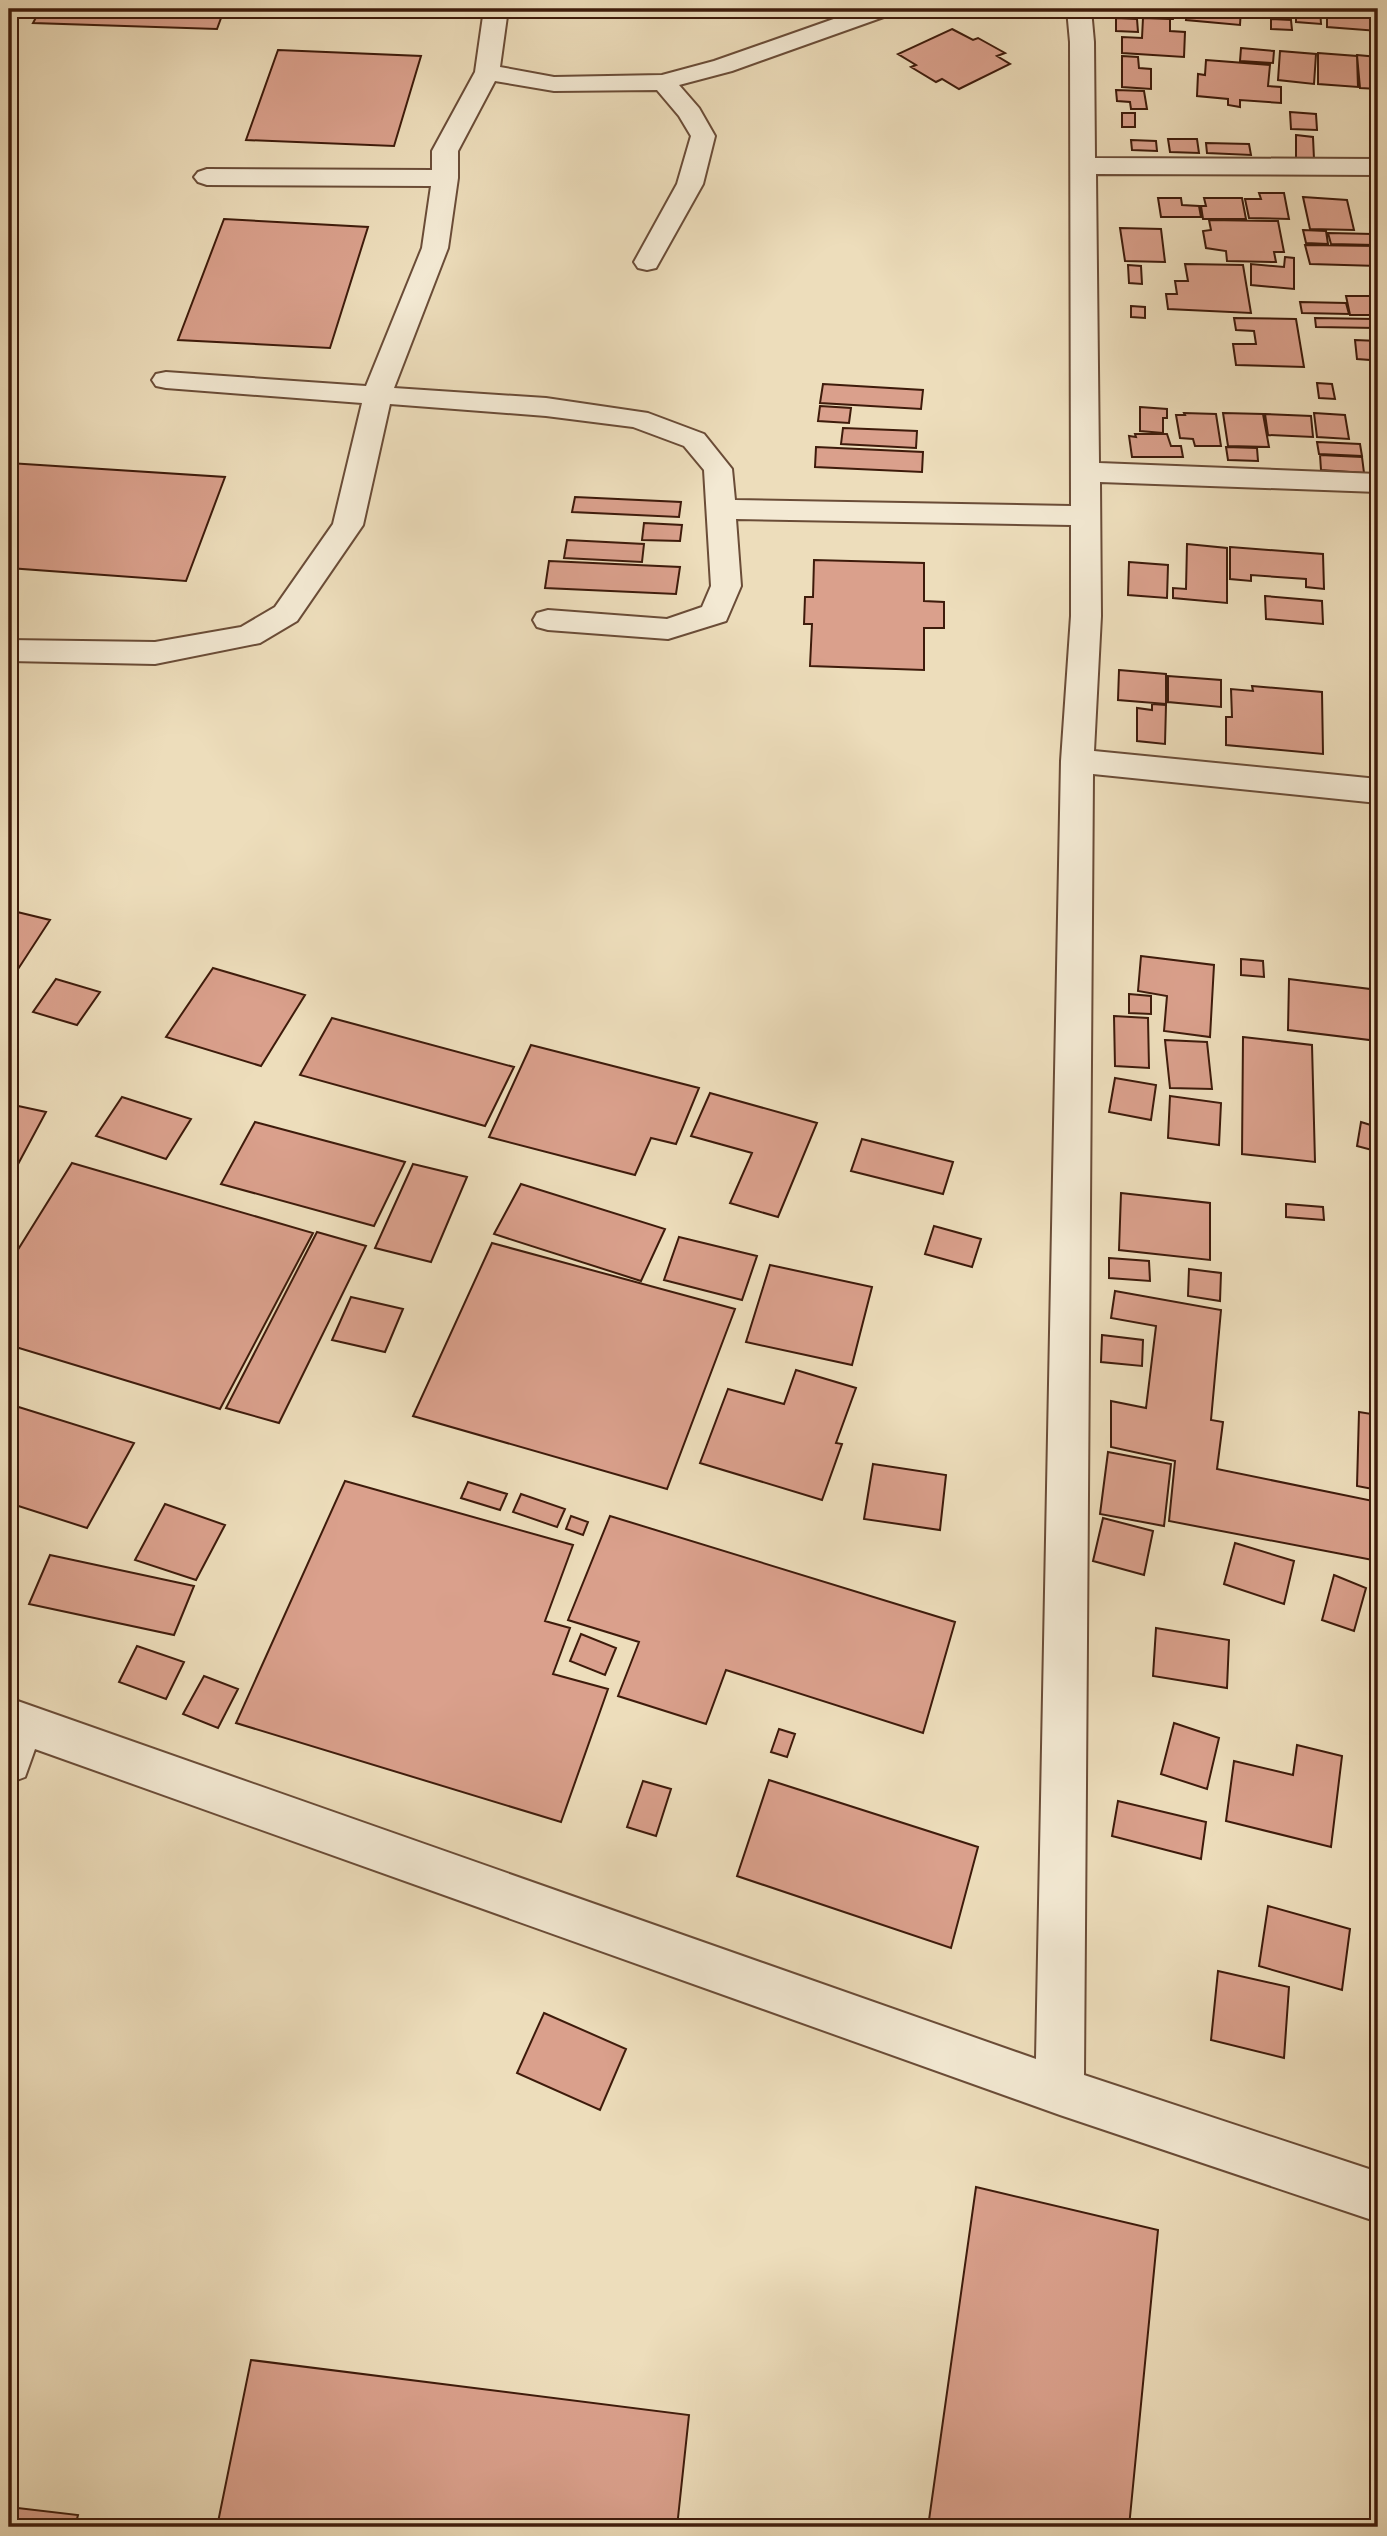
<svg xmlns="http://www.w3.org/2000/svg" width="1387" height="2536" font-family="Cardo,serif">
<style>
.building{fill:#daa08c;stroke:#3e1b0b;stroke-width:2}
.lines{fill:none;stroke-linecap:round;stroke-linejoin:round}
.minor-casing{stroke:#6a4c37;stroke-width:4}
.minor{fill:#f3e9d3;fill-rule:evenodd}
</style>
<rect width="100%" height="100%" fill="#edddbb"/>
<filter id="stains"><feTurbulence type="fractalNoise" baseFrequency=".00286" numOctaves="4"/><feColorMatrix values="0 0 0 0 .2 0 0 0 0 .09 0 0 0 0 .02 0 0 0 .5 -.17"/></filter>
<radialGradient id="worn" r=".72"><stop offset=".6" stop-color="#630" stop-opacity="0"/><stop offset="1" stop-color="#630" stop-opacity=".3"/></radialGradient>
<path class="building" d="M52 9H216L213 17 221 18 217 29 33 23 40 10Z
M1148 9H1175L1173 19 1147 16Z
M1187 9H1241L1240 25 1186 20Z
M1296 9H1320L1321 24 1296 22Z
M1327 9H1378V31L1327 27Z
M1116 18 1137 19 1138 32 1116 31Z
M1143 18 1170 19V31L1185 32 1184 57 1122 53V37L1142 38Z
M1271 19 1291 20 1292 30 1271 29Z
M952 29 973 40 978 38 1005 53 997 56 1010 64 959 89 942 79 936 82 911 67 916 65 898 54Z
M1241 48 1274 51 1273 63 1240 61Z
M278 50 421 56 394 146 246 140Z
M1280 51 1316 54 1314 84 1278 80Z
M1318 53 1357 56 1358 87 1318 84Z
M1357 55 1378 57V89L1360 88Z
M1122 56 1138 57 1139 68 1151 69V89L1122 87Z
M1206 60 1270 65 1268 86 1281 87V103L1240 100V107L1228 105V99L1197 96 1198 74 1205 75Z
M1116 90 1144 91 1147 109H1131L1130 102 1117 101Z
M1290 112 1316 114 1317 130 1291 129Z
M1122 113H1135V127H1122Z
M1296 135 1313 137 1314 159 1296 158Z
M1168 139H1197L1199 153 1170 152Z
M1131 140 1156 141 1157 151 1132 150Z
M1206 143 1249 144 1251 155 1207 153Z
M1259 193H1284L1289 219 1249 218 1245 199H1261Z
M1303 197 1347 200 1354 230 1310 229Z
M1158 198H1181L1182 205 1199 206 1201 217H1161Z
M1204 198H1242L1246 219H1203L1201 206H1206Z
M224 219 368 227 330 348 178 340Z
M1209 220 1278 221 1284 252H1274L1276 262 1227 261 1226 251 1206 248 1203 231 1211 230Z
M1120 228 1161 229 1165 262 1125 261Z
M1303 230 1326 231 1328 244 1306 243Z
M1328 233 1373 234 1375 245 1331 244Z
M1305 245 1378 246V266L1310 264Z
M1285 257 1294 258V289L1251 285V264L1284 267Z
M1185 264 1243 265 1251 313 1168 309 1166 294H1177L1175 281H1188Z
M1128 265 1141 266 1142 284 1129 283Z
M1346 296H1378V315H1350Z
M1300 302 1346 303 1349 314 1302 313Z
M1131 306 1145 307V318L1131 317Z
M1234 318 1296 319 1304 367 1236 365 1233 344H1256L1254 331 1236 330Z
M1315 318 1374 319 1376 328 1316 327Z
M1355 340 1378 341V402L1376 401 1370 360 1357 359Z
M1317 383 1332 384 1335 399 1319 398Z
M823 384 923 390 921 409 820 403Z
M820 406 851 408 849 423 818 421Z
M1140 407 1167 409V418H1163V433L1140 431Z
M1184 413 1216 414 1221 446H1195L1193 439 1180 438 1176 415H1185Z
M1223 413 1263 414 1269 447 1228 446Z
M1314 413 1345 415 1349 439 1317 437Z
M1265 414 1311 416 1313 437 1268 435Z
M843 428 917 431 916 448 841 444Z
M1135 434H1167L1171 446H1181L1183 457H1132L1129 436 1136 437Z
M1317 442 1360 444 1362 456 1319 454Z
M816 447 923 452 922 472 815 467Z
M1226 447 1257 448 1258 461 1228 460Z
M1320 455 1362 457 1364 473 1321 470Z
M9 463 225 477 186 581 9 568Z
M575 497 681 502 679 517 572 512Z
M644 523 682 525 680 541 642 540Z
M567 540 644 544 642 562 564 558Z
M1187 544 1227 548V603L1173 598V588L1186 589Z
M1230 547 1323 554 1324 589 1306 587V579L1251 575V581L1230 579Z
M814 560 924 563V601L944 602V628H924V670L810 666 812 624H804L805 597H813Z
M549 561 680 567 676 594 545 588Z
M1129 562 1168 565 1167 598 1128 595Z
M1265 596 1322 601 1323 624 1266 619Z
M1119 670 1166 674V704L1118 700Z
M1168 676 1221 680V707L1168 702Z
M1252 686 1322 692 1323 754 1226 745V717H1232L1231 689 1253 691Z
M1152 704 1166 705 1165 744 1137 741V708L1152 710Z
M9 910 50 920 9 983Z
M1141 956 1214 965 1210 1037 1164 1031 1167 996 1138 991Z
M1241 959 1263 961 1264 977 1241 975Z
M213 968 305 995 261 1066 166 1037Z
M56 979 100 992 77 1025 33 1012Z
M1289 979 1378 990V1041L1288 1030Z
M1129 994 1151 996V1014L1129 1013Z
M1114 1016 1148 1018 1149 1068 1115 1066Z
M332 1018 514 1067 485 1126 300 1075Z
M1243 1037 1312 1045 1315 1162 1242 1154Z
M1165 1040 1207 1042 1212 1089 1170 1088Z
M531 1045 699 1088 676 1144 651 1138 635 1175 489 1137Z
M1115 1078 1156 1085 1151 1120 1109 1112Z
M710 1093 817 1123 778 1217 730 1203 752 1153 691 1136Z
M1170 1096 1221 1103 1219 1145 1168 1138Z
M122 1097 191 1119 166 1159 96 1136Z
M9 1104 46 1112 9 1181Z
M255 1122 405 1162 374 1226 221 1184Z
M1361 1122 1377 1127 1372 1150 1357 1146Z
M862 1139 953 1162 943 1194 851 1171Z
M72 1163 313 1233 220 1409 9 1345V1264Z
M413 1164 467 1177 431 1262 375 1248Z
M521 1184 665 1229 641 1281 494 1234Z
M1121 1193 1210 1203V1260L1119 1250Z
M1286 1204 1323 1207 1324 1220 1286 1217Z
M934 1226 981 1239 972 1267 925 1254Z
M317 1232 366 1246 279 1423 226 1408Z
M679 1237 757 1256 742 1300 664 1280Z
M492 1243 735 1309 667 1489 413 1416Z
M1109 1258 1149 1261 1150 1281 1109 1278Z
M770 1265 872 1287 852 1365 746 1342Z
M1189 1269 1221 1273 1220 1301 1188 1296Z
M1115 1291 1221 1310 1211 1420 1223 1422 1217 1469 1378 1502V1561L1169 1521 1175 1461 1111 1447V1401L1146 1408 1156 1326 1111 1318Z
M351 1297 403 1309 385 1352 332 1340Z
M1102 1335 1143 1340 1142 1366 1101 1362Z
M796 1370 856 1388 836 1443 842 1444 822 1500 700 1463 728 1389 784 1404Z
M9 1404 134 1443 87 1528 9 1503Z
M1359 1412 1378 1415V1490L1357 1486Z
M1108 1452 1171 1464 1164 1526 1100 1514Z
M873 1464 946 1475 940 1530 864 1519Z
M345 1481 573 1545 545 1621 570 1628 553 1674 608 1689 561 1822 236 1723Z
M468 1482 507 1494 500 1510 461 1498Z
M521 1494 565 1509 557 1527 513 1512Z
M165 1504 225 1525 196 1580 135 1560Z
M571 1516 588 1522 583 1535 566 1529Z
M610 1516 955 1622 923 1733 726 1670 706 1724 618 1696 639 1642 568 1620Z
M1103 1518 1153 1531 1144 1575 1093 1561Z
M1235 1543 1294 1561 1284 1604 1224 1584Z
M50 1555 194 1586 174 1635 29 1604Z
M1334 1575 1366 1588 1354 1631 1322 1620Z
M1156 1628 1229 1640 1227 1688 1153 1676Z
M581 1634 616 1648 605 1675 570 1661Z
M137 1646 184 1662 166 1699 119 1682Z
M204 1676 238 1689 218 1728 183 1714Z
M1174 1723 1219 1738 1207 1789 1161 1774Z
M779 1729 795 1734 787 1757 771 1752Z
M1297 1745 1342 1756 1331 1847 1226 1821 1234 1761 1293 1775Z
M769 1780 978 1847 951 1948 737 1876Z
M643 1781 671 1789 656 1836 627 1827Z
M1118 1801 1206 1822 1201 1859 1112 1836Z
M1268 1906 1350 1929 1342 1990 1259 1966Z
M1218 1971 1289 1987 1284 2058 1211 2040Z
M544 2013 626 2049 600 2110 517 2073Z
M976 2187 1158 2230 1129 2527H928Z
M251 2360 689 2415 677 2527H217Z
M9 2507 78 2515 75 2527H9Z"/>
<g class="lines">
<defs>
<path id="minor" d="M484 9H508L500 67 554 77 662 75 714 61 862 9H896L892 14 732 71 679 85 699 108 715 136 703 184 656 268 647 270 638 268 634 262 677 184 691 136 679 116 657 90 554 91 495 81 458 151V178L448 248 394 388 546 398 648 413 704 434 732 469 735 500 1071 506 1070 42 1067 9H1091L1094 42 1095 158 1378 159V175L1096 174 1099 463 1378 474V492L1100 482 1101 616 1094 751 1378 779V803L1093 774 1084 2075 1378 2172V2222L1060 2115 35 1749 25 1777 9 1783V1698L1036 2059 1061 761 1071 616V525L736 519 741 586 726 621 668 639 548 630 537 627 533 620 537 613 548 610 667 619 702 607 711 586 704 470 684 446 633 427 546 416 390 404 363 525 297 621 260 643 155 664 9 661V640L155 642 241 627 275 607 333 524 362 403 166 388 156 386 152 380 156 374 166 372 366 386 422 248 431 186 207 185 198 182 194 177 198 172 207 169 432 170V151L475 72Z"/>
</defs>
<use href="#minor" class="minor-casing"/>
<use href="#minor" class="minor"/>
</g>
<rect width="1387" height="2536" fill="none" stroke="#edddbb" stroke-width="35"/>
<rect x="10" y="10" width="1366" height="2515" fill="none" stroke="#3e1b0b" stroke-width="3.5"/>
<rect x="18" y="18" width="1352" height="2501" fill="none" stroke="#3e1b0b" stroke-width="2"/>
<rect width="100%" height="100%" filter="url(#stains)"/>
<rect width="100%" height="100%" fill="url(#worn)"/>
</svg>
